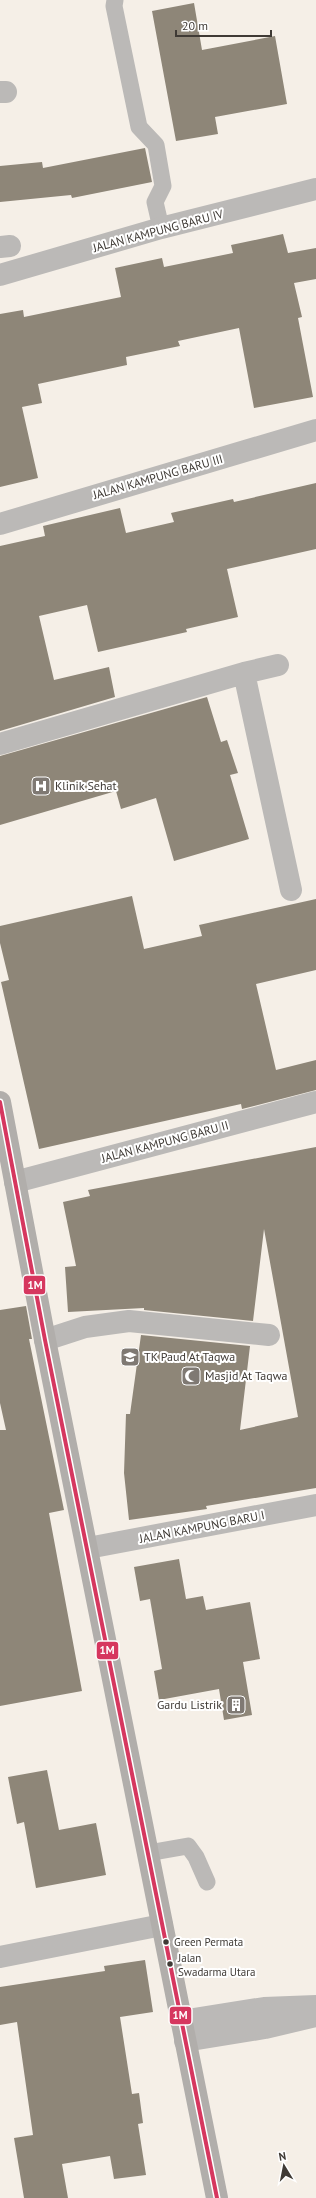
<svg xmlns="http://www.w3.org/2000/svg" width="316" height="2198" font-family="'PT Sans',sans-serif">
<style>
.building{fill:#8e8678}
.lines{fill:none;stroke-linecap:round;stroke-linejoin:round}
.lane{stroke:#bbb9b7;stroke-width:17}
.street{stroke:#bbb9b7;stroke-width:22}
.secondary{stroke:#b1aeab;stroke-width:22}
.bus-1-casing{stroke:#fff;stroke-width:7}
.bus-1{stroke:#d6375f;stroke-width:4}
.bus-dot{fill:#3f3a35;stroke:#fff;stroke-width:1.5}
.labels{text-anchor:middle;stroke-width:4;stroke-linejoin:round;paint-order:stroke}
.bus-label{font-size:11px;fill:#3f3a35;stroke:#fff;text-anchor:start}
.street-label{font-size:12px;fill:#3f3a35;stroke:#fff}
.poi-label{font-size:12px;fill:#3f3a35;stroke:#fff;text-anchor:start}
.line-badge{stroke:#fff;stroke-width:1.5}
.badge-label{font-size:11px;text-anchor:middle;font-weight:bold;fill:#fff}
</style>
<rect width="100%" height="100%" fill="#f5efe7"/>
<path class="building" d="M194 3 202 50 275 36 287 104 215 117 218 134 176 141 152 11Z
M145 148 152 182 72 198 71 195 0 202V166L42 162 43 168Z
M283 234 288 253 316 248V279L294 283 302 317 298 318 313 397 254 408 239 328 178 341 180 346 126 357 127 365 38 384 42 403 22 407 38 478 0 487V314L23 310 24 317 121 297 115 268 162 258 164 267 233 253 231 245Z
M316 483V549L227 569 238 617 186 629 187 632 98 652 87 605 39 616 54 680 109 667 115 697 0 731V546L45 536 43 526 120 508 126 533 174 522 171 513 233 499 234 502Z
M207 697 221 742 227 740 238 773 230 775 249 839 174 861 156 798 121 809 116 791 0 825V756Z
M132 896 144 949 202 936 199 925 316 899V970L256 984 276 1070 316 1060V1090L242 1109 241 1104 39 1149 1 982 9 980 0 943V926Z
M316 1147V1488L206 1506 207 1509 129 1520 124 1473 126 1414H130L141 1335 250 1346 240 1430 298 1417 264 1229 253 1321 144 1310V1308L68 1312 65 1267 76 1266 63 1202 90 1196 88 1190Z
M26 1306 32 1339H29L64 1510 49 1513 82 1691 0 1706V1430H6L0 1403V1310Z
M179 1559 186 1599 203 1596 206 1610 250 1602 260 1659 243 1662 252 1715 224 1720 219 1689 159 1700 154 1671 162 1669 150 1599 140 1601 134 1567Z
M47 1770 59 1830 96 1823 106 1875 36 1888 24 1822 17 1824 8 1777Z
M145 1960 153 2012 120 2017 132 2094 139 2093 143 2123 138 2124 146 2175 114 2179 110 2156 62 2164 68 2198H24L14 2138 33 2135 17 2022 0 2025V1987L105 1971 104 1966Z"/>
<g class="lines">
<path class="lane" d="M115 0 114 6 139 127 156 145 163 186 155 202 161 228
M148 1853 188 1846 196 1857 207 1882"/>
<path class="street" d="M0 92H6
M0 247 10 246
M0 275 161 228 316 189
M0 524 316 430
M244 673 291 890
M0 744 244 673 278 665
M15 1182 316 1102
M45 1340 85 1327 129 1321 269 1335
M88 1548 316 1505
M0 1957 162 1925
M181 2021 264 2008 316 2006
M185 2041 265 2028 316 2016"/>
<path class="secondary" d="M0 1102 45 1340 217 2198"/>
<defs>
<path id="bus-1" d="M0 1102 45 1340 217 2198"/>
</defs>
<use href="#bus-1" class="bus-1-casing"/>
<use href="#bus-1" class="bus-1"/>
</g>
<defs>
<symbol id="hospital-square" viewBox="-11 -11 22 22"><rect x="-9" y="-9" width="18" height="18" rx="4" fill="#7f7973" stroke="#fff"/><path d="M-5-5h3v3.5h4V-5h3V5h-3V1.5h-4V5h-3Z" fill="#fff"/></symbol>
<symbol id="school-square" viewBox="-11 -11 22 22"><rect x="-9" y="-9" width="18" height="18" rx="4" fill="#7f7973" stroke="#fff"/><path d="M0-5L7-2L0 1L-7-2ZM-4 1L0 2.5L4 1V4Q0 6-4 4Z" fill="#fff"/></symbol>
<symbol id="mosque-square" viewBox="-11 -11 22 22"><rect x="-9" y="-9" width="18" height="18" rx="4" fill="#7f7973" stroke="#fff"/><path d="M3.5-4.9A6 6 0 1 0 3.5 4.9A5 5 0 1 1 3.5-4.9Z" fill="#fff"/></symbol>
<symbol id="building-square" viewBox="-11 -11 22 22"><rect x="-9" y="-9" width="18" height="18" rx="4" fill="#7f7973" stroke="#fff"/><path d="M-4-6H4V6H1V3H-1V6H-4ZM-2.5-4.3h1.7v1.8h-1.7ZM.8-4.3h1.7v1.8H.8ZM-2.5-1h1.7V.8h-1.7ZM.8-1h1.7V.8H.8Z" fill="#fff"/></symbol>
</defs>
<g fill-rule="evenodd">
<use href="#hospital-square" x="30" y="775" width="22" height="22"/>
<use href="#school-square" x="119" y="1346" width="22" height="22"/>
<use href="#mosque-square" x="180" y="1365" width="22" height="22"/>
<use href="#building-square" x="225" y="1694" width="22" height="22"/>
</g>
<g class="bus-dot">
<circle cx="166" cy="1942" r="3.5"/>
<circle cx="170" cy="1964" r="3.5"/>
</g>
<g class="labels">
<g class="bus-label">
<text x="174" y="1946">Green Permata</text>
<text x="178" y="1962">Jalan<tspan x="178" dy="14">Swadarma Utara</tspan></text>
</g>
<g class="street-label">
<text transform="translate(158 231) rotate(-15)" y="4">JALAN KAMPUNG BARU IV</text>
<text transform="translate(158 477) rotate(-16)" y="4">JALAN KAMPUNG BARU III</text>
<text transform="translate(165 1142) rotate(-15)" y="4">JALAN KAMPUNG BARU II</text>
<text transform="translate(202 1527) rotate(-11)" y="4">JALAN KAMPUNG BARU I</text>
</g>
<g class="poi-label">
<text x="55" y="790">Klinik Sehat</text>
<text x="144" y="1361">TK Paud At Taqwa</text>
<text x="205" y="1380">Masjid At Taqwa</text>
<text x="222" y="1709" text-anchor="end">Gardu Listrik</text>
</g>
</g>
<g class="line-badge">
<rect x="23" y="1275" width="23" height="20" rx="4" fill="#d6375f"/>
<rect x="96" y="1641" width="23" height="19" rx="4" fill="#d6375f"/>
<rect x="169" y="2006" width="23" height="19" rx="4" fill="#d6375f"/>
</g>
<g class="badge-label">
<text x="35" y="1289">1M</text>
<text x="107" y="1654">1M</text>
<text x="180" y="2019">1M</text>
</g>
<g transform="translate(284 2166) rotate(350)" stroke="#ffffff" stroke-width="3" paint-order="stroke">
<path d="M0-3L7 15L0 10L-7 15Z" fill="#3f3a35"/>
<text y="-6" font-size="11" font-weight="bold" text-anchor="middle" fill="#3f3a35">N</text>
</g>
<path d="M176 30v6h95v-6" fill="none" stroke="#3f3a35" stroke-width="2"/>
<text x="182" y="30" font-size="12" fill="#3f3a35" stroke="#ffffff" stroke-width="3" paint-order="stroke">20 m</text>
</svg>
